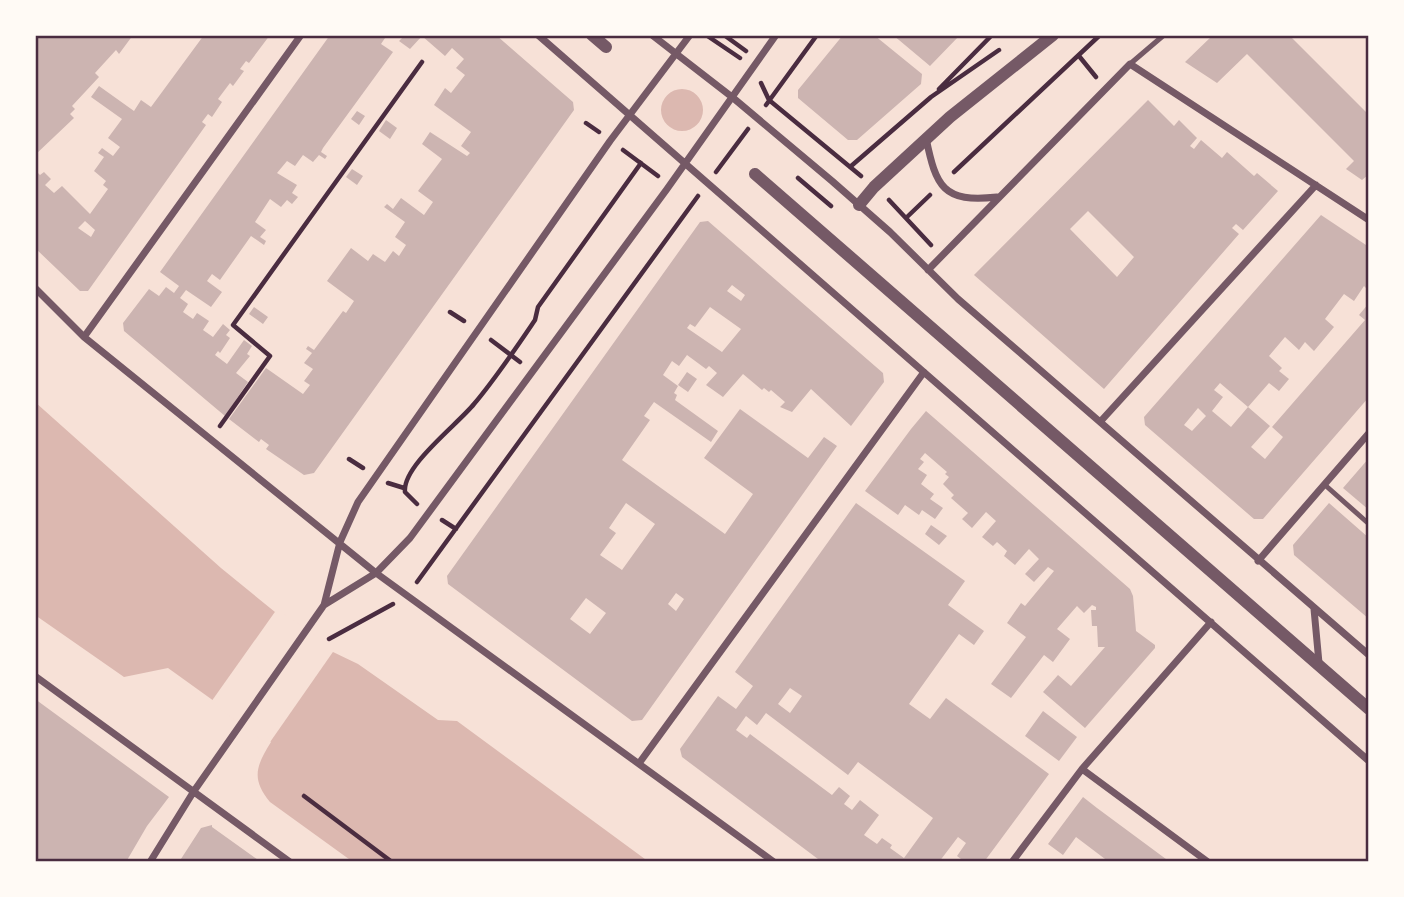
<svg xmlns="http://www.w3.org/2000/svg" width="1404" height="897" font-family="'Playfair Display',serif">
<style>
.water{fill:#dcb8b0}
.pier{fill:#f7e1d7}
.building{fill:#ccb4b1;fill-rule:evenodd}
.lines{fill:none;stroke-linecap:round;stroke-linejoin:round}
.path{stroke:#4a2c40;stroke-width:4.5}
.service{stroke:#755966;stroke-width:5}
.minor{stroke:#755966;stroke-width:7}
.tertiary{stroke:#755966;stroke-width:12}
.neatline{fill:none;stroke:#4a2c40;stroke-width:2.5}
</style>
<rect width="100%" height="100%" fill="#f7e1d7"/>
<path class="water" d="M661 110a21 21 0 1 1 42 0a21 21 0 1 1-42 0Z
M35 402 221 568 275 612 333 652 358 664 438 720 457 721 649 862H353L270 802C251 779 256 766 271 742L168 668 124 677 35 615Z"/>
<path class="pier" d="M277 609 335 649 268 745 211 702Z"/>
<path class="building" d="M35 35H133L119 54 116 50 95 73 99 77 72 106 75 109 70 114 74 118 35 155Z
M204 35H270L249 63 246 61 240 69 244 71 233 86 230 83 218 99 222 102 212 117 208 114 202 122 206 125 88 291H80L35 248V170L40 175 44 172 51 179 45 185 54 193 62 186 90 214 108 189 103 185 106 181 94 171 104 157 98 153 102 148 113 156 120 147 108 138 122 119 91 97 99 86 134 111 141 100 151 107ZM85 221 95 230 91 237 78 228Z
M330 35H387L381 44 393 52 323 148 321 152 327 156 325 159 319 155 313 162 303 155 295 166 287 161 277 173 297 185 292 193 298 197 292 204 287 200 281 207 270 199 255 222 266 230 260 237 266 241 264 245 251 236 220 280 212 274 207 281 222 292 211 307 186 290 180 298 188 304 183 312 193 319 197 313 209 321 203 330 213 337 223 324 230 330 226 335 230 338 220 353 218 351 215 355 227 364 244 340 252 346 247 354 250 356 236 373 248 382 225 416 124 331 123 323 149 289 159 296 166 287 174 293 179 286 160 272Z
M405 35H496L573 102 574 110 314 473 304 475 266 449 269 445 261 439 259 442 229 419 266 368 303 394 310 385 304 381 313 369 304 363 312 353 306 349 308 346 314 350 343 311 346 313 354 301 327 281 351 248 368 261 373 254 385 262 393 251 399 256 406 245 395 237 405 222 384 207 387 204 393 209 401 198 424 215 433 202 418 191 442 159 422 144 430 132 467 156 470 153 461 146 471 132 434 105 445 88 451 93 465 75 456 68 464 59 452 48 445 56 422 36 410 49 399 41Z
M843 35H874L922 74 921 84 857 140H848L798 98V90Z
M893 35H960L930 66Z
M1213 35H1289L1369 115V176L1368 175 1362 180 1346 169 1354 161 1247 54 1217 83 1185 62Z
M1148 100 1174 126 1179 120 1197 138 1190 146 1194 149 1201 140 1222 158 1227 152 1254 176 1257 173 1278 191 1243 230 1236 224 1232 228 1239 234 1104 389 974 275ZM1088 211 1134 257 1117 277 1070 229Z
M357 111 365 116 359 125 351 119Z
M386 120 397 128 390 139 379 131Z
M352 169 363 176 357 185 346 177Z
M1321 215 1369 247V291L1364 286 1354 301 1344 294 1325 319 1334 327 1314 351 1305 342 1299 350 1285 337 1269 356 1282 368 1279 371 1289 379 1279 391 1269 383 1248 407 1220 383 1214 390 1223 397 1212 411 1231 427 1248 407 1270 426 1251 447 1265 459 1283 437 1272 427 1365 320 1359 315 1369 303V397L1263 519H1254L1145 425 1144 417ZM1198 408 1206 416 1192 431 1184 425Z
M708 221 883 373 884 382 851 426 811 389 792 412 780 407 785 402 771 390 769 392 764 388 762 390 743 374 723 397 706 385 717 373 709 366 706 369 687 355 679 366 672 361 663 375 678 386 674 393 677 395 675 400 718 431 711 442 654 402 644 416 650 420 622 460 725 534 753 494 704 458 740 409 808 458 824 437 837 446 642 720 632 721 448 584 447 576 700 222ZM732 285 745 295 741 301 727 291ZM710 307 741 329 722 352 687 328 690 324 695 327ZM626 503 655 524 622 570 600 555 616 533 609 528ZM676 593 684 599 676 611 668 604ZM586 598 606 613 590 634 570 619Z
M254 307 268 317 263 324 249 314Z
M687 372 697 379 688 392 678 385Z
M926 411 1130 589 1133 596 1136 631 1155 645V648L1085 728 1043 692 1058 675 1071 686 1105 647H1098L1097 626H1092L1091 610H1096V607L1092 605 1084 613 1077 606 1057 629 1070 639 1053 662 1044 655 1011 698 991 684 1026 637 1007 623 1021 603 1025 606 1054 571 1048 567 1034 582 1025 574 1039 559 1029 549 1015 565 1004 556 1007 551 997 542 993 546 982 537 996 521 986 512 972 528 962 519 968 513 951 498 954 495 943 484 949 477 945 474 947 472 925 453 920 459 924 462 918 469 927 475 921 484 934 494 930 499 943 508 935 519 922 510 919 515 905 505 898 515 865 491 911 429Z
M1369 458V510L1343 488Z
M856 503 965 581 948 605 984 631 974 645 959 634 909 704 930 719 946 698 1049 774 984 862H965L957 856 966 843 958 837 939 862H822L682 757 680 749 718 696 736 709 753 686 735 672ZM790 688 802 696 790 713 778 704ZM766 713 848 775 858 762 933 818 904 858 890 848 892 845 882 838 877 844 864 835 879 815 860 800 852 810 844 804 850 796 839 787 832 795 750 734 747 738 736 730 746 716 757 725Z
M1329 503 1369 538V619L1294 555 1293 545Z
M931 525 947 536 939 545 925 534Z
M35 699 169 797 147 826 126 862H41L35 856Z
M1043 711 1077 737 1059 761 1025 736Z
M1083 797 1097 808 1170 862H1109L1076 837 1063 855 1048 844Z
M212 825V827L261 862H179L201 828Z"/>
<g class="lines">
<path class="path" d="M706 35 740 58
M724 35 746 51
M1079 56 1096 77
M761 83 769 100 861 176
M939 89 992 35
M766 105 817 35
M586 123 599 132
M623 150 658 176
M850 167 931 97 999 50
M716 172 748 129
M954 172 1100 35
M798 178 831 206
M889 200 931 245
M906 218 930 195
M450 312 464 321
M491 340 520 362
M220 426 270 356 233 325 422 62
M349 459 363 468
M388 483 404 488
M417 504 405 492C402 466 458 424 474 404 496 378 516 348 535 320L538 307 641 163
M442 520 456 529
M417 582 698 196
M329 639 393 604
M304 796 392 862"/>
<path class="service" d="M1130 64 1164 35
M1325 485 1369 524"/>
<path class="minor" d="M538 35 1369 761
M652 35 732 97 832 181 890 232 958 299 1369 655
M926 138C936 187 943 203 997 197
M928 270 1130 64 1369 220
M35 288 84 337 376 573 774 862
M84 337 301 35
M1100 422 1316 185
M1258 561 1369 433
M324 605 340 542 358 502 610 141 690 35
M1314 609 1319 663
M35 676 290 862
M640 762 924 372
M1082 769 1208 862
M150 862 194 791 324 605 376 573 410 538 667 189 776 35
M1012 862 1082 769 1211 622"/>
<path class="tertiary" d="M592 35 606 47
M755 174 1369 709
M859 205 874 187 950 117 1053 35"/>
</g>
<rect width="1404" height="897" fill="none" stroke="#fffaf5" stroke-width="74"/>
<rect x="37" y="37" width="1330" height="823" class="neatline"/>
</svg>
